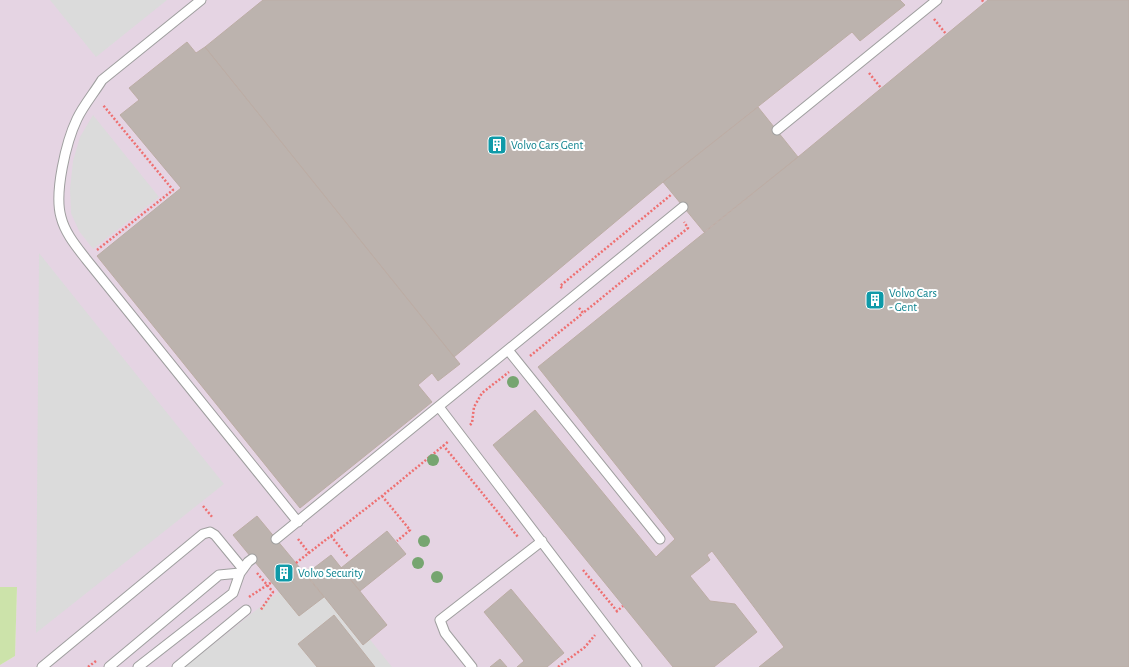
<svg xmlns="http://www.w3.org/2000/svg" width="1129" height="667" font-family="'Alegreya Sans',sans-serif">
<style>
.industrial{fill:#e5d4e3}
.grass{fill:#cce3aa}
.parking{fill:#dbdbdb}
.building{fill:#bcb3ae;stroke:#bcada5}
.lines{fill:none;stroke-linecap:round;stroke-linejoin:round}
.service-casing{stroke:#9f9f9f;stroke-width:11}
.path{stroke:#ee7071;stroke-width:2.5;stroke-dasharray:2 2;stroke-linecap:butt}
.service{stroke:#fff;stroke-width:9}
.tree{fill:#76a570}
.labels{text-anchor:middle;stroke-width:4;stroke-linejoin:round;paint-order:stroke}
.culture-label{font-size:12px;fill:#0d838f;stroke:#fff;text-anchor:start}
</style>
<rect width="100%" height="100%" fill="#ece7e1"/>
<path class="industrial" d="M0 0H1129V667H0V665L15 656 17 587H0Z"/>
<path class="grass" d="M0 587H17L15 656 0 665Z"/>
<path class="parking" d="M50 0H167L96 57Z
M93 115 159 197 93 249 79 231 71 213 70 189 73 161 80 137Z
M39 253 224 484 36 633Z
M311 566 392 667H185Z"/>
<path class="building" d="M263 0H900L905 5 860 41 852 32 663 182 454 357 205 47Z
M988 0H1129V667H759L784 647 712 551 707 555 710 560 690 576 710 601 735 604 757 632 714 667H673L493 445 535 410 656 557 675 539 538 367 798 157Z
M187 42 196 53 205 47 460 364 438 381 432 373 418 385 432 402 300 508 97 256 181 188 120 115 139 100 129 88Z
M758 107 798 157 704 232 663 182Z
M257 516 324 597 299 616 233 535Z
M387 531 406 554 360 591 341 568Z
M331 555 387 625 363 645 306 574Z
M511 589 564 653 547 667H517L524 661 484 612Z
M334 615 375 667H317L298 644Z
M500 659 507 667H490Z"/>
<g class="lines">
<defs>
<path id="service" d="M201 0 102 80C94 93 83 106 77 119 66 142 54 193 61 217 65 233 76 246 86 259L298 522
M777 130 937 0
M508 350 660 539
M439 407 637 667
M276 539 683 207
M42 667 203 534 210 532 215 535 243 569
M109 667 219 575 240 573
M138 667 233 593 240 573 248 562 252 559
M177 667 246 610
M472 667 445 633 440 620 542 541"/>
</defs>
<use href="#service" class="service-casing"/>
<path class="path" d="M982 0 984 3
M934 19 946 34
M869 73 881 88
M97 250 173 190 103 105
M562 288 560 286 672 194
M579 308 583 313 688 228 684 222
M530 356 583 313
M470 425 472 423 474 407 482 393 509 372
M443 445 518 537
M382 496 410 530 397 541
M203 506 213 518
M331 536 348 557
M298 539 309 553
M296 563 382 496 449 441
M583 570 617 611
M257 573 273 592 260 611
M249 597 272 582
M616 612 623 606
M88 667 96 661
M558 667 585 647 595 635"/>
<use href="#service" class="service"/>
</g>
<g class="tree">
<circle cx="513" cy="382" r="6"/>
<circle cx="433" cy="460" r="6"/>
<circle cx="424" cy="541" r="6"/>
<circle cx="418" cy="563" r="6"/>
<circle cx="437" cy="577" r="6"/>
</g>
<defs>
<symbol id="building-square" viewBox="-11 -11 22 22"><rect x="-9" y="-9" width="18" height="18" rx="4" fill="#0f9aa8" stroke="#fff"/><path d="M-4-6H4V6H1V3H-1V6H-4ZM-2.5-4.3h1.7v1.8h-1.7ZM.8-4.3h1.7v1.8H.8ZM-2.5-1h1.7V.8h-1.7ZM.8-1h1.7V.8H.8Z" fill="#fff"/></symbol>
</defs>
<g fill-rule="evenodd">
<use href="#building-square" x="486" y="134" width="22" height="22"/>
<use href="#building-square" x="864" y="289" width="22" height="22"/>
<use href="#building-square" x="273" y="562" width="22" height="22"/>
</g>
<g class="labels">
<g class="culture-label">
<text x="511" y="149">Volvo Cars Gent</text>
<text x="889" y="297">Volvo Cars<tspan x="889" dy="14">- Gent</tspan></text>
<text x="298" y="577">Volvo Security</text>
</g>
</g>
</svg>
